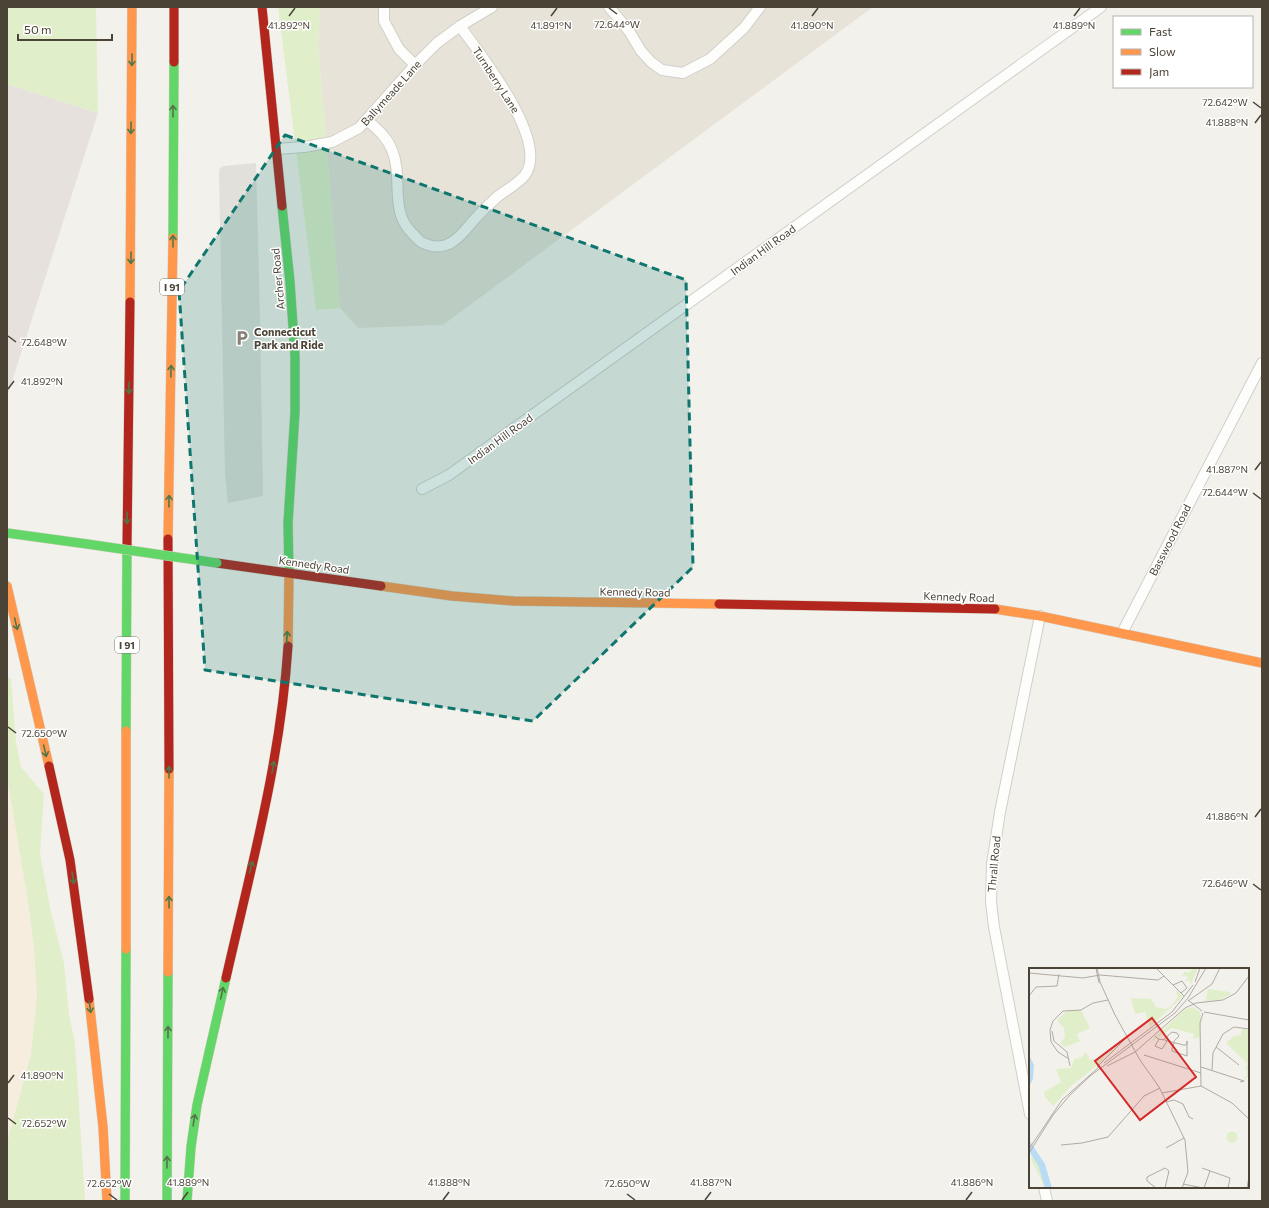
<svg xmlns="http://www.w3.org/2000/svg" width="1269" height="1208" font-family="Commissioner,sans-serif">
<style>
.residential{fill:#e7e3d9}
.commercial{fill:#f6edde}
.industrial{fill:#e6e1dc}
.green{fill:#e0efca}
.parking{fill:#e2e0db}
.lines{fill:none;stroke-linecap:round;stroke-linejoin:round}
.street-casing{stroke:#d1cfc9;stroke-width:12}
.fast-casing{stroke:#d3cfc2;stroke-width:10}
.slow-casing{stroke:#d3cfc2;stroke-width:10}
.jam-casing{stroke:#d3cfc2;stroke-width:10}
.street{stroke:#fdfdfc;stroke-width:10}
.fast{stroke:#63d668;stroke-width:9}
.slow{stroke:#ff974d;stroke-width:9}
.jam{stroke:#b3261e;stroke-width:9}
.fast-bridge-casing{stroke:#d3cfc2;stroke-width:10;stroke-linecap:butt}
.fast-bridge{stroke:#63d668;stroke-width:9}
.oneway{stroke:#537648}
.marked{fill:#0f766e;fill-opacity:0.2;stroke:#0f766e;stroke-width:3;stroke-dasharray:8 5;stroke-linejoin:round}
.ticks{fill:none;stroke:#4b4336;stroke-width:1.5}
.labels{text-anchor:middle;stroke-width:3;stroke-linejoin:round;paint-order:stroke}
.shield{fill:#fff;stroke:#817b72;stroke-width:1}
.shield-label{font-size:10px;font-weight:bold;fill:#4b4336}
.street-label{font-size:11px;fill:#4b4336;stroke:#fff}
.poi-label{font-size:11px;font-weight:bold;fill:#4b4336;stroke:#fff;text-anchor:start}
.inset-road{fill:none;stroke:#b0aba3;stroke-width:1}
.view{fill:#d62828;fill-opacity:0.15;stroke:#d62828;stroke-width:2}
.inset-edge{fill:none;stroke:#4b4336;stroke-width:2}
.ticks-label{font-size:10px;text-anchor:middle;fill:#4b4336;stroke:#fff;stroke-width:3;stroke-linejoin:round;paint-order:stroke}
</style>
<rect width="100%" height="100%" fill="#f3f1ec"/>
<path class="residential" d="M320 7H873L443 325 358 328 340 308 318 44Z"/>
<path class="commercial" d="M7 778 27 895 34 947 37 996 31 1054 7 1143Z"/>
<path class="industrial" d="M7 84 98 113 7 397Z"/>
<path class="green" d="M7 7H96L98 113 7 84Z
M278 7H320L318 44 340 308 316 310Z
M7 678H11L16 742 21 767 44 794 40 854 51 912 64 963 69 1015 75 1043 85 1201H7V1143L31 1054 37 996 34 947 27 895 7 778Z"/>
<path class="parking" d="M256 163 260 318 263 494 262 496 259 497 228 503 225 475 219 172 220 168 224 166Z"/>
<g class="lines">
<defs>
<path id="street" d="M384 7V21L399 49 415 65
M609 7 629 31 641 51 651 62 662 70 683 73 710 59 744 28 760 7
M367 120C377 129 387 137 392 150 404 179 388 212 414 235 417 238 420 242 423 243 447 254 460 237 473 221 481 212 488 205 497 197 506 190 518 184 525 175 550 141 480 54 460 26
M277 149 304 147 332 142 359 128 415 65 437 43 460 26 492 7
M422 489 449 475 1101 7
M1122 633 1262 363
M1030 1114 994 927 991 902 992 864 1000 812 1040 616
M1044 1187 1047 1201"/>
<path id="fast" d="M282 206 290 282 295 357V412L288 523 289 573
M173 238 174 62
M7 533 87 544
M126 731 127 546
M125 1201 126 949
M167 1201 168 972
M187 1201 191 1147 197 1105 226 978"/>
<path id="slow" d="M130 302 132 7
M168 539 173 238
M7 586 49 766
M381 586 452 596 514 601 719 604
M995 609 1040 616 1262 663
M288 646 289 573
M126 949V731
M168 972 169 769
M89 999 103 1127 107 1201"/>
<path id="jam" d="M262 7 282 206
M174 62V7
M168 539 169 769
M127 546 130 302
M217 563 381 586
M719 604 995 609
M49 766 70 860 89 999
M226 978C251 868 281 759 288 646"/>
</defs>
<use href="#street" class="street-casing"/>
<use href="#fast" class="fast-casing"/>
<use href="#slow" class="slow-casing"/>
<use href="#jam" class="jam-casing"/>
<use href="#street" class="street"/>
<use href="#fast" class="fast"/>
<use href="#slow" class="slow"/>
<use href="#jam" class="jam"/>
<defs>
<path id="fast-bridge" d="M87 544 217 563"/>
</defs>
<use href="#fast-bridge" class="fast-bridge-casing"/>
<use href="#fast-bridge" class="fast-bridge"/>
</g>
<defs><path id="oneway-shaft" d="M-6 0H5M1.5-3L5.5 0L1.5 3" fill="none" stroke-width="1.6" stroke-linecap="round" stroke-linejoin="round"/></defs>
<g class="oneway">
<use href="#oneway-shaft" transform="translate(132 60) rotate(91)"/>
<use href="#oneway-shaft" transform="translate(173 111) rotate(-90)"/>
<use href="#oneway-shaft" transform="translate(131 128) rotate(91)"/>
<use href="#oneway-shaft" transform="translate(173 241) rotate(-90)"/>
<use href="#oneway-shaft" transform="translate(131 258) rotate(91)"/>
<use href="#oneway-shaft" transform="translate(171 371) rotate(-89)"/>
<use href="#oneway-shaft" transform="translate(129 388) rotate(91)"/>
<use href="#oneway-shaft" transform="translate(169 501) rotate(-89)"/>
<use href="#oneway-shaft" transform="translate(127 518) rotate(91)"/>
<use href="#oneway-shaft" transform="translate(16 624) rotate(77)"/>
<use href="#oneway-shaft" transform="translate(287 637) rotate(-86)"/>
<use href="#oneway-shaft" transform="translate(45 751) rotate(77)"/>
<use href="#oneway-shaft" transform="translate(273 767) rotate(-80)"/>
<use href="#oneway-shaft" transform="translate(169 772) rotate(-90)"/>
<use href="#oneway-shaft" transform="translate(251 867) rotate(-77)"/>
<use href="#oneway-shaft" transform="translate(73 878) rotate(81)"/>
<use href="#oneway-shaft" transform="translate(169 902) rotate(-90)"/>
<use href="#oneway-shaft" transform="translate(222 993) rotate(-77)"/>
<use href="#oneway-shaft" transform="translate(90 1007) rotate(83)"/>
<use href="#oneway-shaft" transform="translate(168 1032) rotate(-90)"/>
<use href="#oneway-shaft" transform="translate(194 1120) rotate(-81)"/>
<use href="#oneway-shaft" transform="translate(167 1162) rotate(-90)"/>
</g>
<path class="marked" d="M285 135 686 280 693 567 533 721 205 670 179 291Z"/>
<path class="ticks" d="M609 8 617 14M289 16 295 8M551 16 557 8M812 16 818 8M1074 16 1080 8M1253 102 1261 108M1255 123 1261 115M8 336 16 342M8 389 14 381M1255 470 1261 462M1253 493 1261 499M8 727 16 733M1255 817 1261 809M1253 884 1261 890M8 1083 14 1075M8 1118 16 1124M109 1194 117 1200M627 1194 635 1200M182 1200 188 1192M443 1200 449 1192M705 1200 711 1192M966 1200 972 1192"/>
<defs>
<symbol id="parking-bare" viewBox="-9 -9 18 18"><path d="M-3.5-5.5H1a3.5 3.5 0 0 1 0 7H-1V5.5H-3.5ZM-1-3.4V-.6H.8a1.4 1.4 0 0 0 0-2.8Z" fill="#868076" stroke="#fff" stroke-width="2.5" paint-order="stroke"/></symbol>
</defs>
<g fill-rule="evenodd">
<use href="#parking-bare" x="231" y="327" width="22" height="22"/>
</g>
<g class="labels">
<g class="shield">
<rect x="160" y="279" width="24" height="16" rx="3"/>
<rect x="115" y="637" width="24" height="16" rx="3"/>
</g>
<g class="shield-label">
<text x="172" y="291">I 91</text>
<text x="127" y="649">I 91</text>
</g>
<g class="street-label">
<text transform="translate(496 80) rotate(57)" y="4">Turnberry Lane</text>
<text transform="translate(391 93) rotate(-48)" y="4">Ballymeade Lane</text>
<text transform="translate(763 250) rotate(-36)" y="4">Indian Hill Road</text>
<text transform="translate(278 279) rotate(-95)" y="4">Archer Road</text>
<text transform="translate(500 439) rotate(-36)" y="4">Indian Hill Road</text>
<text transform="translate(1170 540) rotate(-63)" y="4">Basswood Road</text>
<text transform="translate(314 565) rotate(8)" y="4">Kennedy Road</text>
<text transform="translate(635 592) rotate(1)" y="4">Kennedy Road</text>
<text transform="translate(959 597) rotate(2)" y="4">Kennedy Road</text>
<text transform="translate(994 864) rotate(-85)" y="4">Thrall Road</text>
</g>
<g class="poi-label">
<text x="254" y="336">Connecticut<tspan x="254" dy="13">Park and Ride</tspan></text>
</g>
</g>
<g transform="translate(1029 968)">
<rect width="220" height="220" fill="#f3f1ec"/>
<path d="M166 0H169L162 16 160 12 155 14 159 10 157 7 152 9 156 3 159 5ZM146 21 154 28 121 59 116 44 106 46 102 30 122 31 127 39 137 41 142 38 149 29ZM179 21 201 24 202 26 191 32 177 33ZM164 39 172 45 171 69 164 71 165 66 143 60 119 76 156 41ZM52 42 61 60 48 66 51 73 36 79 31 75 36 69 35 60 28 52 38 43ZM213 61 220 62V108L214 112 218 107 217 100 213 98 218 99V95L197 75 205 68 212 67ZM91 74 70 96 42 118 24 138 16 129 15 124 32 114 27 101 42 100 45 91 53 89 57 84 61 92 75 89ZM197.5 169a5.5 5.5 0 1 1 11 0a5.5 5.5 0 1 1-11 0ZM4 188 9 197 16 220 2 191Z" fill="#e0efca"/>
<path d="M0 87 5 97 4 111 0 119ZM0 172 16 196 23 220H16L9 197 0 183Z" fill="#badbf4"/>
<path class="inset-road" d="M67 0 70 15M68 0 71 14 86 47 111 92 130 119 156 172 159 204 153 220M127 0 155 28M0 5 54 10 71 7 129 12 135 8M166 14 171 0M144 17 153 13 158 20 152 25M0 28 7 19 28 18 30 6M159 32 173 43M159 33 183 16 191 0M175 44 220 52M23 63 25 73 38 84 41 98M126 68 129 71 136 72 141 74H143L145 75H147L154 77H157L158 76V73V88L143 83V81L145 75V73L150 68 148 65 143 64 134 72M130 71 126 78 133 81 138 73M187 79 210 97M106 84 156 40 167 35 194 32 207 25 220 8M115 87 172 105M40 91 29 84 22 74 21 62 24 53 34 43 52 42 64 35 79 32M75 95 143 44 164 17M78 98 106 84M68 99 98 69M172 99 215 113 211 114M183 102 184 85 194 66 205 59 220 61M172 118 171 55 174 45M133 125 172 118 203 135 220 151M137 134 145 132 154 136 160 149 164 151M32 177 53 175 79 169 115 128 131 120M137 180 155 170M0 181 33 132 70 99M0 185 24 147 41 127 61 108 146 45 159 30 177 0M173 200 201 210 199 220M154 216 174 220M127 220 118 213V209L136 200 140 203 136 220M175 220 181 203M218 220 220 208"/>
<path class="view" d="M123 50 167 109 111 152 66 93Z"/>
<rect width="220" height="220" class="inset-edge"/>
</g>
<g class="ticks-label">
<text x="617" y="28">72.644°W</text>
<text x="289" y="29">41.892°N</text>
<text x="551" y="29">41.891°N</text>
<text x="812" y="29">41.890°N</text>
<text x="1074" y="29">41.889°N</text>
<text x="1225" y="106">72.642°W</text>
<text x="1227" y="126">41.888°N</text>
<text x="44" y="346">72.648°W</text>
<text x="42" y="385">41.892°N</text>
<text x="1227" y="473">41.887°N</text>
<text x="1225" y="496">72.644°W</text>
<text x="44" y="737">72.650°W</text>
<text x="1227" y="820">41.886°N</text>
<text x="1225" y="887">72.646°W</text>
<text x="42" y="1079">41.890°N</text>
<text x="44" y="1127">72.652°W</text>
<text x="188" y="1186">41.889°N</text>
<text x="449" y="1186">41.888°N</text>
<text x="711" y="1186">41.887°N</text>
<text x="972" y="1186">41.886°N</text>
<text x="109" y="1187">72.652°W</text>
<text x="627" y="1187">72.650°W</text>
</g>
<rect width="1269" height="1208" fill="none" stroke="#4b4336" stroke-width="16"/>
<rect x="1113" y="16" width="140" height="72" fill="#ffffff" stroke="#b7b4af"/>
<rect x="1121" y="29" width="20" height="6" fill="#63d668" stroke="#b7b4af"/>
<text x="1149" y="36" font-size="12" fill="#4b4336">Fast</text>
<rect x="1121" y="49" width="20" height="6" fill="#ff974d" stroke="#b7b4af"/>
<text x="1149" y="56" font-size="12" fill="#4b4336">Slow</text>
<rect x="1121" y="69" width="20" height="6" fill="#b3261e" stroke="#b7b4af"/>
<text x="1149" y="76" font-size="12" fill="#4b4336">Jam</text>
<path d="M18 34v6h94v-6" fill="none" stroke="#4b4336" stroke-width="2"/>
<text x="24" y="34" font-size="12" fill="#4b4336" stroke="#ffffff" stroke-width="3" paint-order="stroke">50 m</text>
</svg>
